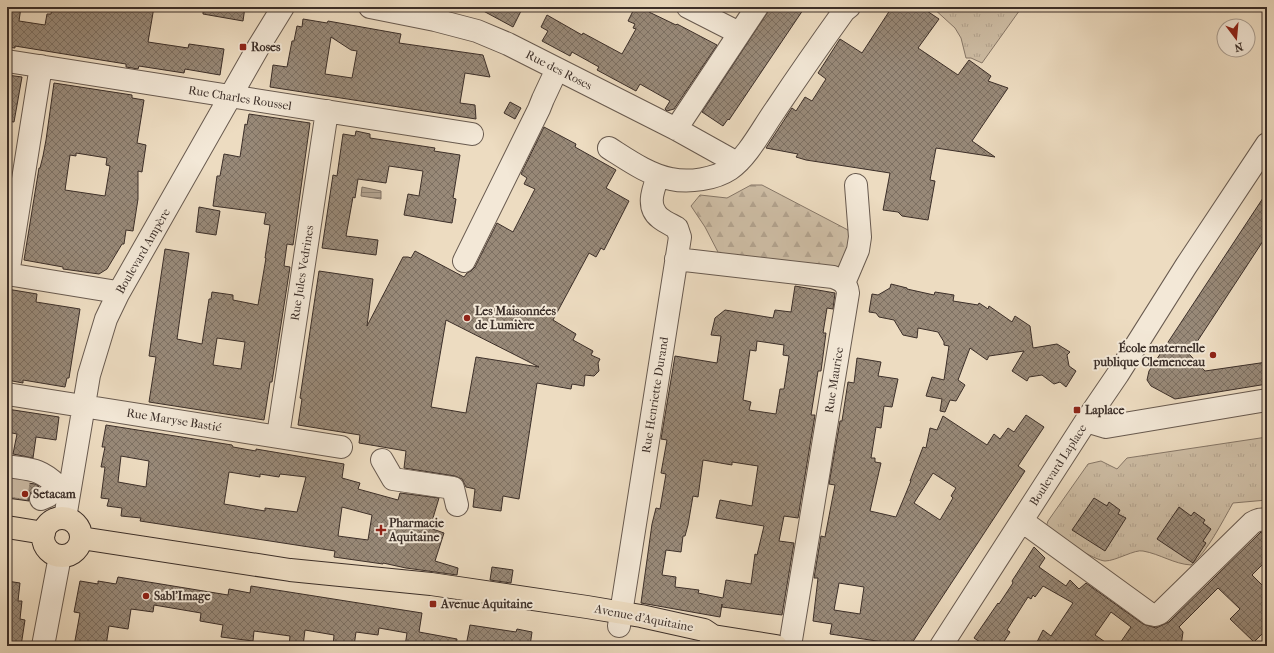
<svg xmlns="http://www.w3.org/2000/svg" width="1274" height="653" font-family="'IM FELL French Canon',serif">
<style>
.grass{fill:url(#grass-tufts);stroke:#867768}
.forest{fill:url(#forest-firs);stroke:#867768}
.water{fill:url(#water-rules);stroke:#827365}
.building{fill:url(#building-cross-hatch);stroke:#3c2f29;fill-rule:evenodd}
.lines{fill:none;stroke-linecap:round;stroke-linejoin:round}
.minor-tunnel{stroke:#cab9a3;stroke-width:22;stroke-dasharray:22 11;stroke-linecap:butt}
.minor-casing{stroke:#685a4f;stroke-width:24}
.major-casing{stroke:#3c2f29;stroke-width:24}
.minor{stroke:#f3e8d7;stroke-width:22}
.major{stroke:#eddcc1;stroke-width:22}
.poi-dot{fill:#8f2418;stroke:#f3e8d7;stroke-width:1.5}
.labels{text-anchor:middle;stroke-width:4;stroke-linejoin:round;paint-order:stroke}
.poi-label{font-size:12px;font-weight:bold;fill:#3c2f29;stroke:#f3e8d7;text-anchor:start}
.street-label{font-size:12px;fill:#3c2f29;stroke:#f3e8d7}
</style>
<defs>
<pattern id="grass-tufts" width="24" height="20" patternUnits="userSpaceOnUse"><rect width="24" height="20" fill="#cfbfa7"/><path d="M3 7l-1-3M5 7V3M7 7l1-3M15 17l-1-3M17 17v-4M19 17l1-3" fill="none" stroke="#b3a490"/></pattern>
<pattern id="forest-firs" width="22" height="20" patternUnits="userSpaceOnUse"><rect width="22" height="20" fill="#cfbfa7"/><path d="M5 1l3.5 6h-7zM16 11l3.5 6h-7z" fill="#b3a490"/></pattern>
<pattern id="water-rules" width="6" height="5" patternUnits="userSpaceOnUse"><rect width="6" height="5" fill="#b1a18d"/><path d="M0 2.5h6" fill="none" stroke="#918473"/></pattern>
<pattern id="building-cross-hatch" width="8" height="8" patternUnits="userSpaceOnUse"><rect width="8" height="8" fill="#988978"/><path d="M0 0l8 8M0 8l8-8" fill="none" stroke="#7d7062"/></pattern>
</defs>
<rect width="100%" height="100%" fill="#eddcc1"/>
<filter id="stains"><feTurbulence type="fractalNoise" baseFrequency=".005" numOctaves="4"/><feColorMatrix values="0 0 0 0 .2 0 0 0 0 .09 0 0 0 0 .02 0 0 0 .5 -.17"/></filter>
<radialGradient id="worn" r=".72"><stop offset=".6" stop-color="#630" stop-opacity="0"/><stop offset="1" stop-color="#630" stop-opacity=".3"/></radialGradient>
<path class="grass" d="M932 7H1022L982 63 971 58H966L961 38 955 28Z
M1267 437V500L1233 503C1222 522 1208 551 1191 565 1174 564 1160 554 1143 551 1135 549 1116 561 1105 561 1096 561 1055 536 1045 530L1048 521 1088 464 1101 461 1117 469 1127 458Z"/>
<path class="forest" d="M751 185H762L848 230 855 249 842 270 719 254 705 227 691 206 700 195 727 198Z"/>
<path class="water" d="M362 187 381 191V199L361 196Z"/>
<path class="building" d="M7 7H21L19 21 45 25 47 14H51L52 7H154L148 42 188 48 189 44 224 49 220 75 185 69 184 73 139 66 138 69 126 67V64L101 60 15 46V48L7 47Z
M203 7H245L243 21 203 14Z
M476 7H523L513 27Z
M635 7H652L649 12 676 25 677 24 717 45 674 109 667 111 665 109 670 101 640 84 636 91 597 70 599 67 572 52 570 56 542 41 548 31 541 27 547 15 582 35 583 33 622 54 636 29 633 28 635 24 628 21Z
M771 7H805L729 120 728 119 723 126 702 112Z
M892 7H921L939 19 918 48 958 75 969 60 991 76 988 81 1008 88 972 141 995 157 936 148 930 180 935 181 928 220 902 216 898 212 883 210 890 173 806 160 796 157 798 154 766 148 792 108 796 111 805 97 812 101 826 79 818 73 840 39 862 53Z
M303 19 327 23 328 21 401 34 399 43 483 55 490 77 465 73 460 103 475 105 476 119 270 87 273 65 287 67 292 41H294L297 26 302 27ZM331 37 351 50 357 51 352 78 325 74Z
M7 75 22 77 14 122 7 121Z
M54 83 132 95V98L144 100 137 143 146 145 142 172 138 171V199L133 231 126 230 124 244H122L107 269 99 274 63 269V267L24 260 39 168H40L43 156 46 140ZM76 153 107 158 106 165 110 166 105 196 65 190 70 155 76 156Z
M510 102 521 108 515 119 504 113Z
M249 114 310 123 293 245 287 244 284 266 290 267 272 382H270L264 420 149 402 156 357 149 356 165 249 189 253 177 339 202 344 209 299H211L212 292 233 295V300L258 305 266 258H265L270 225 264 224 266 213 213 206 217 176H220L224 154 240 157 245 124 247 125ZM217 338 245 342 241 369 213 365Z
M544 127 576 144 575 147 616 170 606 188 629 201 604 250 601 248 596 257 589 253 553 320 576 334 573 340 593 351 591 355 600 359 598 363 599 371 594 376 585 375 584 386 572 384 571 389 537 383 519 499 503 496 501 511 473 507 475 489 466 487 462 479 455 476 404 468 406 451 359 443 360 435 298 425 302 399 300 398 319 271 373 279 367 326 403 257H408L411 258 415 251 464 277 467 273 471 271 475 267 497 223 513 232 535 189 524 184 527 178 521 174ZM446 320 539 367 476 357 466 413 431 407Z
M356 131 370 134V138L435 148 434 151 460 155 453 198 456 199 452 223 404 215 408 194 419 196 423 171 389 166 386 183 358 179 355 198 353 197 346 236 378 240 376 255 322 248 333 175 337 176 343 134 355 136Z
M1267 192V235L1189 354 1205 371 1267 362V384L1175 399 1151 386 1147 380 1149 371Z
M199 207 220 211 216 235 196 232Z
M891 284 907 288V289L934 295 935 292 954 295 953 301 978 305 979 303 988 309 989 306 1012 322 1015 316 1030 326 1033 348 1057 344 1070 352 1067 355 1069 366 1076 371 1066 387 1060 382 1054 384 1042 375 1029 377 1027 381 1012 371 1024 351 989 356 987 360 970 348 958 380 965 385 956 401 950 400 945 412 940 411 942 399 926 396 932 377 944 380 949 346 944 345V342L938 332 918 328 917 338 903 335 894 320 879 317 876 313 869 312 872 294 878 295 890 288Z
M795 286 835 293 833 309 827 308 823 333H826L821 371H818L811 415H815L798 518 784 516 779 541 794 543 782 615 722 607V604L720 617 641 603 652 524 656 508 660 509 666 474 661 473 667 440 661 439 675 356 717 363 721 336 711 335 715 318 725 310 773 318 775 310 791 312ZM757 341 784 345 783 355 789 356 784 389H780L776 414 749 410 751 402 743 400 750 350 756 351ZM703 460 732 465V462L758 466 752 506 720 500 716 518 764 526 757 555 755 554 751 584 726 580 723 598 698 593 699 590 675 587 676 577 662 575 666 550 681 552 683 536H685L688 525 693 496 698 497Z
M7 289 37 294 36 302 80 309 69 378H67L65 387 23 380V383L7 380Z
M857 358 881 362 878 376 898 379 892 407 884 406 881 428 876 427 871 458H875V462L881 463 870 511 896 517 911 481H910L923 447 926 448 930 428 937 430 943 416 987 445 994 434 1000 439 1008 428 1014 432 1026 415 1044 427 1018 466 1025 471 910 646 830 634 832 624 813 621 818 578H814L821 536 825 537 835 485 829 484 840 421H842L848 382 854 383ZM933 473 956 488 951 496 953 498 940 520 914 503ZM839 583 864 587 860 614 834 610Z
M7 409 59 417 56 440 36 437 33 458 13 454 17 434 7 432Z
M106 425 232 445 233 447 256 451V449L344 464 342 478 360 483 358 489 398 500 400 493 439 498 430 528 444 533 435 561 458 568 457 575 406 568 383 563V564L334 557 335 551 140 521 141 518 121 516 122 508 107 506 109 499 101 498 105 467H101L105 447H102ZM121 456 149 461 146 487 118 482ZM229 472 260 477V474L279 477 280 474 306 477 297 512 265 508V511L224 504ZM342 507 372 515 368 540 338 536Z
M7 480 35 484 39 486 31 492 29 497V501L7 498Z
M1094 498 1107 506 1109 502 1120 510 1118 514 1126 518 1105 551 1072 530Z
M1179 507 1191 516 1194 512 1205 520 1203 523 1211 529 1203 541 1206 543 1193 563 1157 539Z
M1261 532 1267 533V560L1252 575 1267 590V629L1254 642 1230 619 1240 609 1218 588 1179 627 1183 632 1181 646H1118L1131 627 1111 612 1095 635 1111 646H1035L1043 630 1051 636 1073 603 1043 586 1035 597 1033 595 1031 599 1028 597 1007 630 1010 632 1001 646H986L974 638 998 603 999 604 1013 583 1012 581 1034 547 1045 558 1039 567 1066 586 1070 580 1079 589 1086 583 1143 624 1156 628 1169 622Z
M492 567 513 570 511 583 490 580Z
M118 577 228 595 229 589 250 593 251 586 422 613 419 632 457 639 456 646H405L407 633 379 628 378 635 356 632 354 646H333L334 635 305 630 303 646H289L290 636 254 631 253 641 221 637 223 625 200 621 201 613 154 605 153 612 131 609 128 629 109 626 106 646H74L80 613 74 612 80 581 98 584V581L116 584Z
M7 581 20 583 18 601H22L20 619 25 620 21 646H7Z
M470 625 516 632 517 629 532 632 530 646H466Z"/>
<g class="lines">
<path class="minor-tunnel" d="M7 485 43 491"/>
<defs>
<path id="minor" d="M370 7 435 20 477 31 508 44 676 129 737 163
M688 7 739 33
M7 61 472 134
M676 129 757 7
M609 148C628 160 649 175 671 179 689 183 715 179 730 169 748 157 763 127 776 109 798 76 821 43 844 11L849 7
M676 259 833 277C841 280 847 283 848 293L790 646
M464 261 539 109 543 99 557 69
M7 274 111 291 118 294
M8 274 41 66
M844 283 858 250 860 237 856 185
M7 394 341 447
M1086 421 1106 427 1267 400
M278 436 327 111
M382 460 393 479 453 488 457 505
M7 466C31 470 39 468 57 485L70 486
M41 499 48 496 57 485
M65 518 89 375 106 319 118 294 259 46 283 7
M1022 521 1150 614 1155 615 1160 613 1252 523C1257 520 1262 518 1267 521
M619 626 680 237 677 228C672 225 665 222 660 218 646 207 653 190 658 176
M43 646 60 556
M941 646 1086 421 1118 374 1186 266 1267 144"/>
<path id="major" d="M43 537a19 19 0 1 1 38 0a19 19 0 1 1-38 0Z
M7 527 44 533
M81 538 290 570 431 584 587 607 641 616 704 630 713 636 776 646"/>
</defs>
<use href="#minor" class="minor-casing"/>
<use href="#major" class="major-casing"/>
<use href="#minor" class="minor"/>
<use href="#major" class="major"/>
</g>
<g class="poi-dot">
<rect x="239" y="43" width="8" height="8" rx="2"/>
<circle cx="467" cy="318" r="4"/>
<circle cx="1213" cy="355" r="4"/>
<rect x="1073" y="406" width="8" height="8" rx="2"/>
<circle cx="25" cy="494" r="4"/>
<path d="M379 524h4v4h4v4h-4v4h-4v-4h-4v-4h4z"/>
<circle cx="146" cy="596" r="4"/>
<rect x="429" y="600" width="8" height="8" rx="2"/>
</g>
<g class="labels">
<g class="poi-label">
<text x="251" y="51">Roses</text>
<text x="475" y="315">Les Maisonnées<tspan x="475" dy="14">de Lumière</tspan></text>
<text x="1205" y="352" text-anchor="end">École maternelle<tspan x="1205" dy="14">publique Clemenceau</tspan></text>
<text x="1085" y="414">Laplace</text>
<text x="33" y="498">Setacam</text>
<text x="389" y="527">Pharmacie<tspan x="389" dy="14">Aquitaine</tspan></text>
<text x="154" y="600">Sabl'Image</text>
<text x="441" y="608">Avenue Aquitaine</text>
</g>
<g class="street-label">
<text transform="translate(559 70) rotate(27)" y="4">Rue des Roses</text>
<text transform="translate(240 98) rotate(9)" y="4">Rue Charles Roussel</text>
<text transform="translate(143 251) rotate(-60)" y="4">Boulevard Ampère</text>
<text transform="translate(302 273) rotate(-81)" y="4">Rue Jules Vedrines</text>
<text transform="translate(834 380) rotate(-81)" y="4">Rue Maurice</text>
<text transform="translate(655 395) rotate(-81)" y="4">Rue Henriette Durand</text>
<text transform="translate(174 420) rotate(9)" y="4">Rue Maryse Bastié</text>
<text transform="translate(1058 465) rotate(-57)" y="4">Boulevard Laplace</text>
<text transform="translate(644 618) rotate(11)" y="4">Avenue d'Aquitaine</text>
</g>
</g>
<rect width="1274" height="653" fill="none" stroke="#eddcc1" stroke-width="24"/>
<rect x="8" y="8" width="1258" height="637" fill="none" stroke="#3c2f29" stroke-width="2"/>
<rect x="12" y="12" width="1250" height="629" fill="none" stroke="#3c2f29"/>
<g transform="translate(1236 38) rotate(164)"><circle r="19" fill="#f3e8d7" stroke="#aa9e91"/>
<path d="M0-3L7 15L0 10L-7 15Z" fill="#8f2418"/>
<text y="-6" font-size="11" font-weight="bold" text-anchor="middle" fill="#3c2f29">N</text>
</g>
<rect width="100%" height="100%" filter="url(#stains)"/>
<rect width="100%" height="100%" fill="url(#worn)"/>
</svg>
